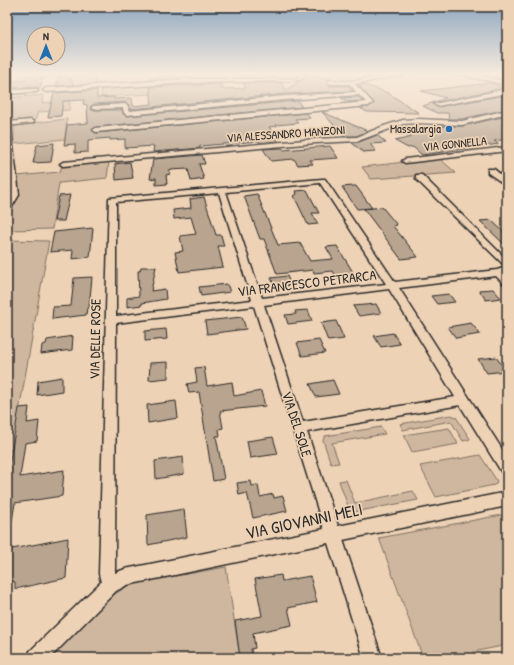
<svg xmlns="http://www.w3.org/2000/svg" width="514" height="665" font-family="'Patrick Hand',sans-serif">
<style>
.green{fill:#cfb79f;stroke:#7d7165}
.building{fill:#b8a48f;stroke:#2b2b2b}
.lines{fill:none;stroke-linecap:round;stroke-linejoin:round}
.minor-casing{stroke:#2b2b2b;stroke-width:3}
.major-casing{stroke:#2b2b2b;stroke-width:3}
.minor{fill:#eed2b5;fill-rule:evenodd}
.major{fill:#eed2b5;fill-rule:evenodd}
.poi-dot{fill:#1f6fb2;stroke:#eed2b5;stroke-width:1.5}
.labels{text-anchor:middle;stroke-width:3.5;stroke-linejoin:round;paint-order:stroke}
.far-poi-label{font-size:12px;fill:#2b2b2b;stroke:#eed2b5;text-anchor:end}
.far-street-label{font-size:12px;fill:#2b2b2b;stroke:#eed2b5}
.street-label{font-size:14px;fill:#2b2b2b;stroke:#eed2b5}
.near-street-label{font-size:17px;fill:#2b2b2b;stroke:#eed2b5}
</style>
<rect width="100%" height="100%" fill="#eed2b5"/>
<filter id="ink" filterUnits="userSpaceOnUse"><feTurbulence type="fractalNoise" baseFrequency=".025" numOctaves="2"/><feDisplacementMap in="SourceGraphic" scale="8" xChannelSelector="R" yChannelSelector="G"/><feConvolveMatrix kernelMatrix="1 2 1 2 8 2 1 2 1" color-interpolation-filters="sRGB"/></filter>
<g filter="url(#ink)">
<path class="green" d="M46 74H115L96 75 95 86 71 87 72 80 68 76 47 77Z
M150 84 151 94 101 97 102 87Z
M43 95 42 103 70 101 69 110 38 112 35 121 7 123V98Z
M67 119 65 139 14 144V125Z
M439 158 456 173 371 179 362 167Z
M109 161 107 178 59 183 52 229 7 230V213L19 194 17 176 60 172 62 165Z
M7 240 49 241 12 451 7 449Z
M451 415 456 417 470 439 463 441 451 421 403 430 400 424Z
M381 427 385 434 332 443 339 463 331 464 323 440 325 436Z
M449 428 458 444 412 452 404 435Z
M480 455 497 481 496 484 494 485 436 497 420 466Z
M346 480 355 503 413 491 418 500 354 512 349 509 339 481Z
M507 514V645L473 652 475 658H423L379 538Z
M226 567 240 658H46L105 600 131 584Z"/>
<path class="building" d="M35 74V78H40L42 79 41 87 13 88 14 81 26 80V75Z
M239 74H274V78H241Z
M189 75 190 77 194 78 149 80V78Z
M308 75 333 79H329L326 82 330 86H349L353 91 285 94 130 109 129 105 125 102 94 104 90 107 92 110H122L123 114 127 116 298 101 302 107 96 127 92 130 96 133 307 113 310 118 295 119 298 123 276 125 277 126 269 127 278 141 260 143 259 141 200 146V148L153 152 154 146 125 148V139L110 140V138L88 140V152L75 153V144L64 145 67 125 88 123 87 105 83 104 84 100 63 101 61 116 48 117 54 93 97 90V98L114 97V99L132 98 133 106 152 104 150 87 221 84 222 89 246 88 243 83H282L286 90Z
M68 76 74 85 56 86 59 77Z
M491 83 503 88 434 103 433 104 437 107 507 95V109L462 119H449L448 113H437L423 106 446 98 421 91Z
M363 84 388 93 419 113 367 112 360 108 369 107 374 103 358 85Z
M358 97 363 101 349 102 341 98Z
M322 112 368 131 357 136H344Z
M507 116V127L502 129 507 131V139L494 141 499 144 422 155 413 147 408 148 395 141 412 137 407 134 446 126H462Z
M377 135 386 143 370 144 376 151 363 152 352 143 359 142Z
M54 143 51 162 33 163 37 145Z
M330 146 338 158 310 160 313 164 298 165 294 159 271 161 263 149 282 148 284 150Z
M202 155 205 164H199L204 179 191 181 188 169 169 170 170 174 166 175 167 184 156 185V178L150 179 153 159Z
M130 162 133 178 116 180 115 164Z
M353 186H356L372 208 357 209 342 187Z
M307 190 319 213H312L318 224 308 225 294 196 297 194 296 191Z
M257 194 278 245 300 243 310 261 333 259 326 247 337 246 356 277 338 280 333 271 314 273 313 270 277 274 264 239H260L244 196Z
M70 195 64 221H54L59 196Z
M204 197 216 235H221L224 246H218L223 267 179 272 175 252 183 251 180 236 196 234 191 217 174 219 173 210 191 208 190 199Z
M382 207 397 225 393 226 418 257 401 259 364 209Z
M491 220 507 235V247L480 221Z
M93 228 90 257 72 259 73 250 50 252 54 232Z
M141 267H156L151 291 165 289 166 299 142 303V305L127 307V298L139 296 138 271H140Z
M287 276 291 285 275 287 271 278Z
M92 277 89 308H87L86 315 52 319 53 307 71 306 74 278Z
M227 284 230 292 201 296 199 287Z
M493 289 501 298 486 300 479 290Z
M449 294 455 302 437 304 431 296Z
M376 304 381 313 359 316 353 306Z
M308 310 312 321 288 324 285 315 296 314 295 311Z
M242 317 246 329 207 334 205 321Z
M336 321 344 339 328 341 321 323Z
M471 323 480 334 456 338 448 327Z
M166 329 167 339 145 341V331Z
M393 333 400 344 381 347 374 336Z
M73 336 72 350 41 354 42 345 46 344 47 340Z
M319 340 325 353 302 356 297 343Z
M496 357 506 371 487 373 478 359Z
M168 362V378L149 380 150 363Z
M204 367 207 386 232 382 234 396 261 391 265 406 220 411 223 428 219 429 220 436H216L224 479 213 481 199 392 189 393 187 384 197 382 195 368Z
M62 377V391L37 395 38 381Z
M333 380 339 394 316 397 310 384Z
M176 401 178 418 148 423 147 405Z
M29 407 27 423 39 421 37 441 25 443 20 477 64 470 62 496 15 503 12 521H7V477L19 408Z
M273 437 278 454 250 458 247 441Z
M183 457 184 474 156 479 155 461Z
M251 481 252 486 258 485 260 497 273 494 274 498 283 496 287 511 253 518 247 493 239 495 237 483Z
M184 509 187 537 148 545 147 515Z
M68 538 66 578 15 589V582L7 581V550Z
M281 575 282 581 310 576 317 602 288 608 292 625 253 633 255 648 251 649 252 658H240L235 621 262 616 255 579Z"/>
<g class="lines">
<defs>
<path id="minor" d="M41 74H46V77L42 78Z
M301 74H307L300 80 287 81 187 83 46 92 43 90 46 88 187 79H287L297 78Z
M394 74H408L355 84 373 103 368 106 96 132 93 130 96 128 366 102 359 95 285 100 127 115 124 113 123 108 92 109V107L94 106 125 104 128 106 129 111 285 96 356 92 350 84H330L327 82 330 80 351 81Z
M38 89V91L36 92 7 94V90Z
M507 89V93L437 106 434 104Z
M507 110V114L462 125 418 123 403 124 358 141 316 143 63 166 60 164 63 162 316 139 357 137 384 126 403 120 418 119 462 121Z
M31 120 34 122 33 123 7 126V122Z
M7 126 11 128 19 195 10 210H7V202L11 195 7 150Z
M507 147V151L405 163 402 161 405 159Z
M488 169H494L507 180V186L488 173Z
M416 175H422L507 260V273L504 274 507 277V285L504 284 496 276 399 288 507 457V475L502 473 460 405 307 432 338 526 507 492V506L343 540 382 658H364L328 543 127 585 116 591 50 658H28L30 651 101 582 99 574 109 198 322 179H325L395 282 497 270 506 267 416 179ZM320 183 386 284 262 298 226 192ZM219 193 252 300 116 316V202ZM389 289 455 397 303 422 264 305ZM254 306 324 529 125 569 115 573 116 323Z"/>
<path id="major" d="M457 74H473L507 81V85Z"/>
</defs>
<use href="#minor" class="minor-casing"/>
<use href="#major" class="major-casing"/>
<use href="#minor" class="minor"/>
<use href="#major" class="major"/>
</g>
</g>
<linearGradient id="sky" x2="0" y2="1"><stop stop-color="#8da6bf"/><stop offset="0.44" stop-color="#f7ebde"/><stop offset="1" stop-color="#f7ebde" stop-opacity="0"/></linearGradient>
<rect width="514" height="168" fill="url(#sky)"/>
<circle class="poi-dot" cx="449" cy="129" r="4"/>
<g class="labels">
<g class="far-poi-label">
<text x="441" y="133">Massalargia</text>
</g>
<g class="far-street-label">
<text transform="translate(286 134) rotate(-4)" y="4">VIA ALESSANDRO MANZONI</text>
<text transform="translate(455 144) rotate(-6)" y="4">VIA GONNELLA</text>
</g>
<g class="street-label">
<text transform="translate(307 283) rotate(-7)" y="5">VIA FRANCESCO PETRARCA</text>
<text transform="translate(95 339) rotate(-89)" y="5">VIA DELLE ROSE</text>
<text transform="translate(297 424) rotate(72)" y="5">VIA DEL SOLE</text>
</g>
<g class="near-street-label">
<text transform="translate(304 521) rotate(-12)" y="6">VIA GIOVANNI MELI</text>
</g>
</g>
<rect width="514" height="665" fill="none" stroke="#eed2b5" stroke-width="24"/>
<rect x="12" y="12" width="490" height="641" fill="none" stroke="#2b2b2b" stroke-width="1.5" filter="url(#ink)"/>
<g transform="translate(46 46)"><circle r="19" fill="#eed2b5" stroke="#a08f7e"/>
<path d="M0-3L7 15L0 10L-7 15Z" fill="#1f6fb2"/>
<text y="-6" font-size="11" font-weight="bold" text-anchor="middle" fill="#2b2b2b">N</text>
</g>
</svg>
